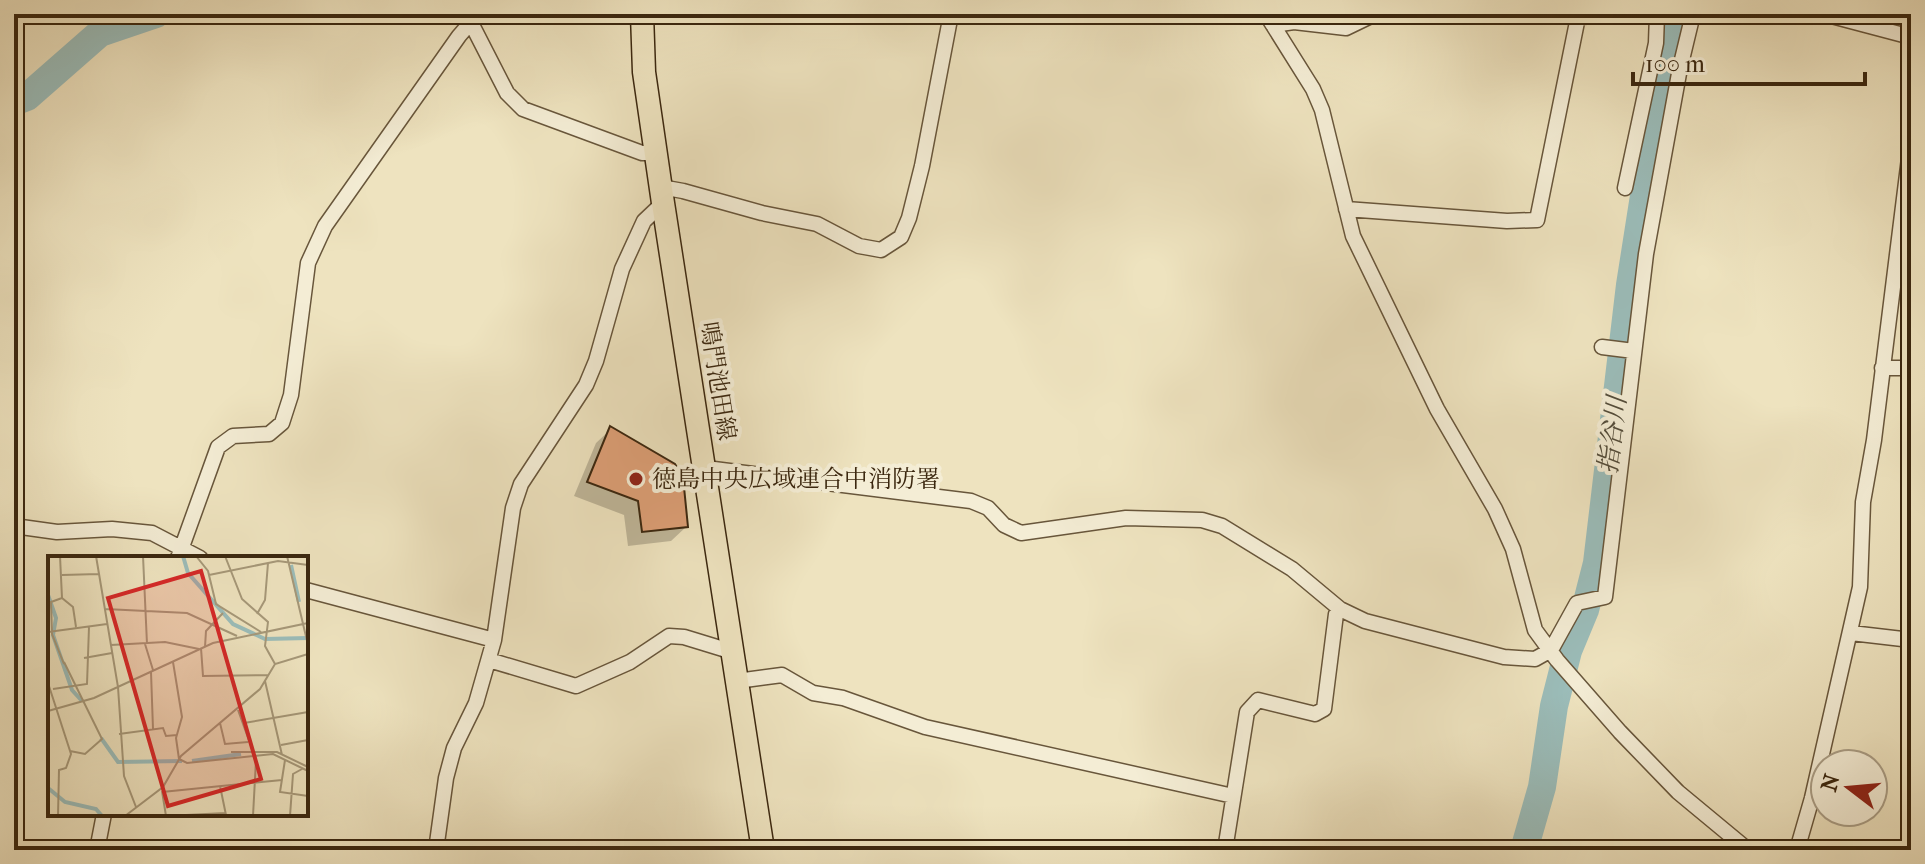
<svg xmlns="http://www.w3.org/2000/svg" width="1925" height="864" font-family="'IM FELL French Canon','Noto Serif JP',serif">
<style>
.shadow{fill:#0003}
.lines{fill:none;stroke-linecap:round;stroke-linejoin:round}
.river{stroke:#9bbdba;stroke-width:28}
.building{fill:#dd9f76;stroke:#3b270f;stroke-width:2}
.street-casing{stroke:#68563b;stroke-width:17}
.primary-casing{stroke:#3b270f;stroke-width:25}
.street{stroke:#f4edd5;stroke-width:14}
.primary{stroke:#eee3bf;stroke-width:22}
.poi-dot{fill:#8f2418;stroke:#f4edd5;stroke-width:3}
.labels{text-anchor:middle;stroke-width:8;stroke-linejoin:round;paint-order:stroke}
.street-label{font-size:24px;fill:#3b270f;stroke:#f4edd5}
.poi-label{font-size:24px;fill:#3b270f;stroke:#f4edd5;text-anchor:start}
.water-label{font-size:26px;font-style:italic;fill:#534c3a;stroke:#f4edd5}
.inset-river{fill:none;stroke:#9bbdba;stroke-width:4}
.inset-road{fill:none;stroke:#a69879;stroke-width:2}
.view{fill:#d62828;fill-opacity:0.15;stroke:#d62828;stroke-width:4}
.inset-edge{fill:none;stroke:#3b270f;stroke-width:4}
</style>
<rect width="100%" height="100%" fill="#eee3bf"/>
<filter id="stains"><feTurbulence type="fractalNoise" baseFrequency=".0025" numOctaves="4"/><feColorMatrix values="0 0 0 0 .2 0 0 0 0 .09 0 0 0 0 .02 0 0 0 .5 -.17"/></filter>
<radialGradient id="worn" r=".72"><stop offset=".6" stop-color="#630" stop-opacity="0"/><stop offset="1" stop-color="#630" stop-opacity=".3"/></radialGradient>
<path class="shadow" d="M611 429 686 527 671 541 628 546 624 515 574 496 596 443Z"/>
<g class="lines">
<path class="river" d="M14 102 27 97 100 33 156 14
M1524 850 1542 787 1554 706 1568 651 1585 610 1597 563 1630 285 1649 164 1679 14"/>
</g>
<path class="building" d="M610 426 675 464 683 477 688 527 642 532 638 501 587 482Z"/>
<g class="lines">
<defs>
<path id="street" d="M1266 14 1313 89 1322 110 1353 236 1437 409 1495 509 1513 549 1535 630 1557 660 1620 732 1678 792 1748 850
M1539 14 1578 17 1633 14
M1824 14 1911 37
M467 15 507 93 523 109 642 153H656
M1273 25 1294 22 1346 28 1375 14
M661 187 683 191 762 213 817 224 859 246 881 250 901 237 909 218 922 166 951 14
M1625 188 1656 43 1657 14
M1346 209 1507 221 1537 220 1578 17
M1602 347 1634 351
M1882 368H1911
M706 468 971 501 988 508 1004 525 1021 533 1126 518 1202 520 1222 526 1292 569 1340 609 1365 621 1504 657 1535 659 1551 650 1577 603 1605 597 1646 254 1680 68 1693 14
M14 526 57 532 112 529 152 533 200 558
M178 558 218 447 233 436 269 434 282 423 291 395 308 263 325 226 459 36 478 14
M306 590 494 640
M1851 633 1911 640
M489 660 576 686 630 662 669 636 684 637 733 652
M737 681 782 675 813 693 843 698 925 727 1233 796
M97 850 104 814
M436 850 446 778 454 748 476 703 494 640 513 508 521 484 586 385 596 361 622 269 644 221 663 203
M1225 850 1247 712 1258 700 1315 714 1324 709 1336 614 1340 609
M1797 850 1812 798 1860 587 1863 502 1874 440 1911 142"/>
<path id="primary" d="M642 14 644 72 663 203 763 850"/>
</defs>
<use href="#street" class="street-casing"/>
<use href="#primary" class="primary-casing"/>
<use href="#street" class="street"/>
<use href="#primary" class="primary"/>
</g>
<circle class="poi-dot" cx="636" cy="479" r="8"/>
<g class="labels">
<g class="street-label">
<text transform="translate(718 381) rotate(81)" y="8">鳴門池田線</text>
</g>
<g class="poi-label">
<text x="652" y="487">徳島中央広域連合中消防署</text>
</g>
<g class="water-label">
<text transform="translate(1612 435) rotate(-83)" y="9">指谷川</text>
</g>
</g>
<g transform="translate(48 556)">
<rect width="260" height="260" fill="#eee3bf"/>
<path class="inset-river" d="M135 0 140 17 185 68 217 83 260 82M243 9 251 46M0 39 8 62 5 79 24 134 34 145M53 182 70 206 134 205M144 205 193 198M0 232 17 246 48 253 54 260"/>
<path class="inset-road" d="M12 0 14 42 25 51 28 71M48 0 70 131 76 220 88 251M95 0 99 88M148 0 160 15 168 48 213 76M177 0 194 43 220 66 217 90 227 108M239 0 260 89M14 19 51 18M161 19 230 5 260 9M14 42 3 46 4 78 16 108M57 53 139 57 189 80M209 58 217 44 220 7M0 76 59 68M97 88 105 114M63 89 117 86 151 93M157 91 158 75 175 57M153 92 155 120 220 119M36 102 64 97M16 106 54 183 37 198 22 195M125 106 134 161 128 182 131 203 139 207 225 198 260 215M103 116 105 173M217 125 234 199M0 127 23 198 18 212 11 214 10 260M5 133 39 128 41 71M190 154 208 204 205 260M0 155 46 142 165 87 260 67M172 167 177 188 200 186M196 167 260 156M71 178 115 172 118 180 129 179M233 189 260 184M183 196H229L260 211M237 204 232 236 260 240M172 230 178 259M114 235 118 260M114 236 234 224M77 260 115 231 133 200 212 133 227 108 260 98M118 260 178 257M242 260 245 218 254 213"/>
<path class="view" d="M153 15 213 223 120 250 60 42Z"/>
<rect width="260" height="260" class="inset-edge"/>
</g>
<rect width="1925" height="864" fill="none" stroke="#eee3bf" stroke-width="48"/>
<rect x="16" y="16" width="1893" height="832" fill="none" stroke="#3b270f" stroke-width="4"/>
<rect x="24" y="24" width="1877" height="816" fill="none" stroke="#3b270f" stroke-width="2"/>
<g transform="translate(1849 788) rotate(286)"><circle r="38" fill="#f4edd5" stroke="#aa9e86" stroke-width="2"/>
<path d="M0-6L14 30L0 20L-14 30Z" fill="#8f2418"/>
<text y="-12" font-size="22" font-weight="bold" text-anchor="middle" fill="#3b270f">N</text>
</g>
<path d="M1633 72v12h232v-12" fill="none" stroke="#3b270f" stroke-width="4"/>
<text x="1645" y="72" font-size="24" fill="#3b270f" stroke="#f4edd5" stroke-width="6" paint-order="stroke">100 m</text>
<rect width="100%" height="100%" filter="url(#stains)"/>
<rect width="100%" height="100%" fill="url(#worn)"/>
</svg>
